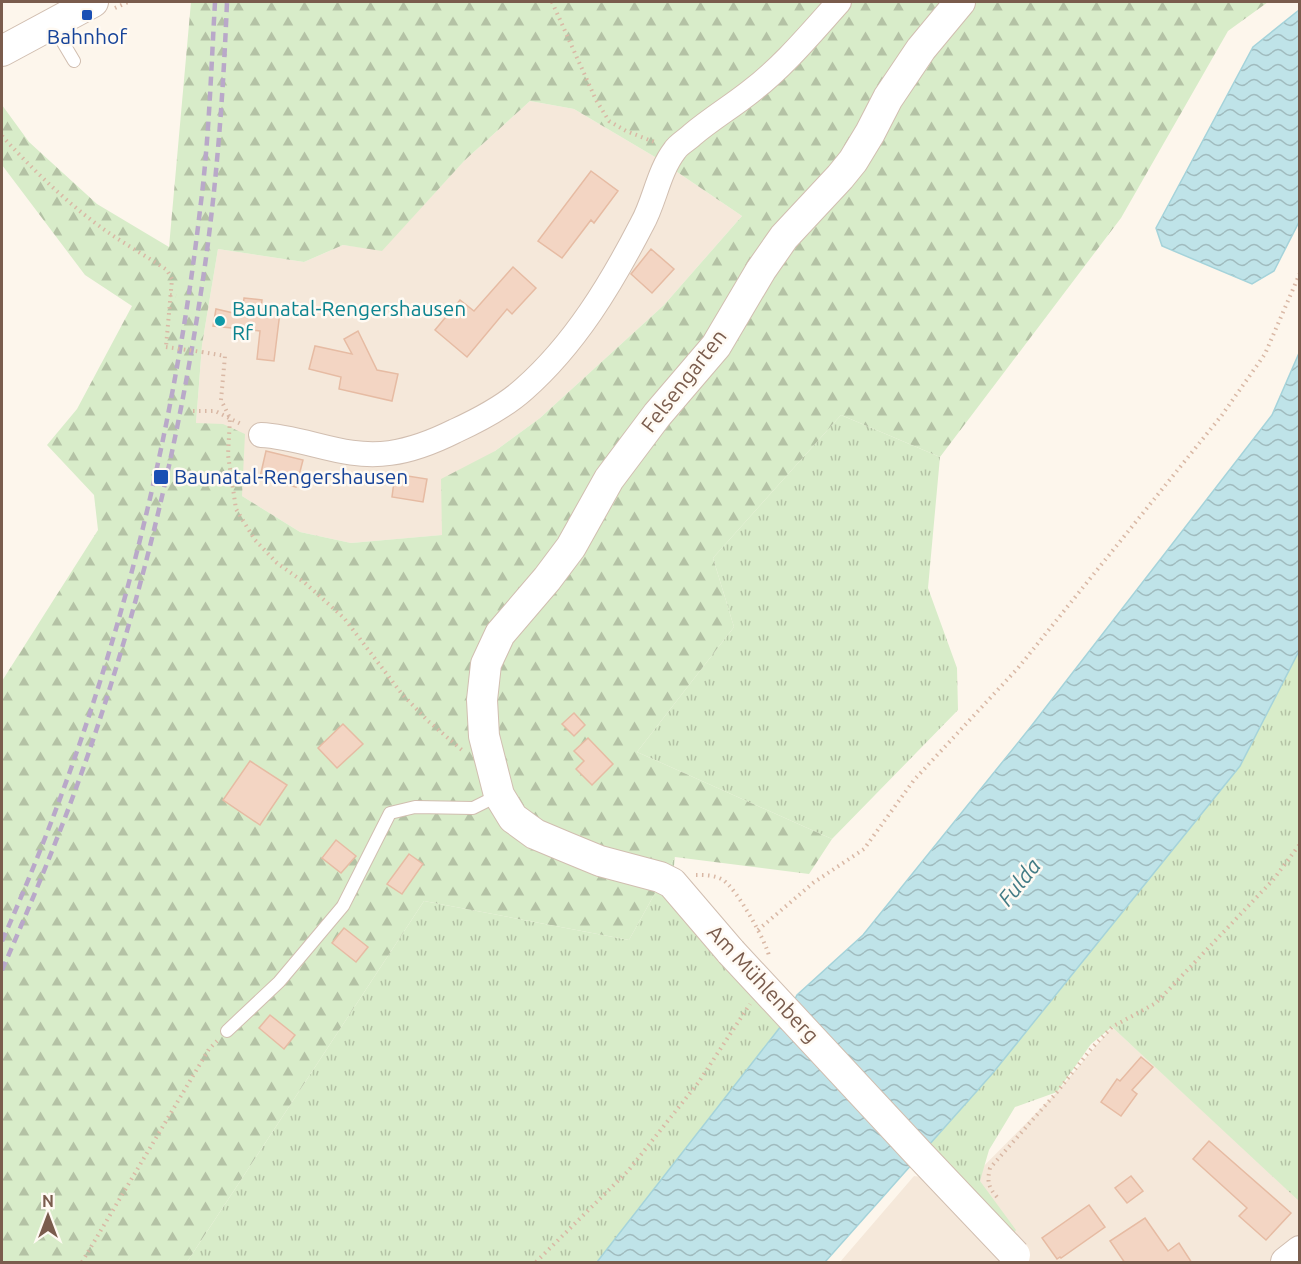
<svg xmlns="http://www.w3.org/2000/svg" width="1301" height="1264" font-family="Ubuntu,sans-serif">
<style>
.residential{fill:#f5e8da}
.grass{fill:url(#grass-tufts)}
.forest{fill:url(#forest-firs);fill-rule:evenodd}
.water{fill:url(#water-waves);stroke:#a5d3da;stroke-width:1.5}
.building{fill:#f3d5c3;stroke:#e6bba3;stroke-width:1.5}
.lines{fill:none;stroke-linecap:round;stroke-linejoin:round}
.service-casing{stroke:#d1beb0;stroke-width:14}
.minor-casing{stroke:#d1beb0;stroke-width:26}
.tertiary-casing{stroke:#d1beb0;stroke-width:32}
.path{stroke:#d9b8a5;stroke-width:4;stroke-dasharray:1.5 4.5;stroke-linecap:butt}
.service{stroke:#fff;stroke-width:12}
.minor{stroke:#fff;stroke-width:24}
.tertiary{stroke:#fff;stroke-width:30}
.rail{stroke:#b9a8c9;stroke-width:4.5;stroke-dasharray:9 6;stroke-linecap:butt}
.tertiary-bridge-casing{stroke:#d1beb0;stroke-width:32;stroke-linecap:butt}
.path-bridge{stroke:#d9b8a5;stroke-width:4;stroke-dasharray:1.5 4.5;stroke-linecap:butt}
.tertiary-bridge{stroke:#fff;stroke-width:30}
.transit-dot{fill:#1a4fb4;stroke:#fffaf3;stroke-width:2}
.culture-dot{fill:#0f9aa8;stroke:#fffaf3;stroke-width:2}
.labels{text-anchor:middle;stroke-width:5;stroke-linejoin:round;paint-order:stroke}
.transit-label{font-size:21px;fill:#164399;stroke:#fffaf3}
.culture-label{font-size:21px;fill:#0d838f;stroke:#fffaf3;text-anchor:start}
.street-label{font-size:21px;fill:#7a5c4d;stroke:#fffaf3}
.water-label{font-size:22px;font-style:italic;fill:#437c86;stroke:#fffaf3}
</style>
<defs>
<pattern id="grass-tufts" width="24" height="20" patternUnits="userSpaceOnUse" patternTransform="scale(1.5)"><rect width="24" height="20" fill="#d8ecc9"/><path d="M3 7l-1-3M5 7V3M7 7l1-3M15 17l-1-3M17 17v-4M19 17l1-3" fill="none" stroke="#b4c2a5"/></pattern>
<pattern id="forest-firs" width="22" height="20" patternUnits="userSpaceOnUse" patternTransform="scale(1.5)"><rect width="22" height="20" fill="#d8ecc9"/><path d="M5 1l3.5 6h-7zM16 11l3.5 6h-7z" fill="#b4c2a5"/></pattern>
<pattern id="water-waves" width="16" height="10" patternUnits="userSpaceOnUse" patternTransform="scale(1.5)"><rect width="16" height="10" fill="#bfe3e8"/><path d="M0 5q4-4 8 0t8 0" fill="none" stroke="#a0bbbe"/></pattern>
</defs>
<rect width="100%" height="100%" fill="#fdf6ec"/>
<path class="residential" d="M530 101 574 109 655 157 742 216 664 305 540 418 495 451 443 535 351 543 300 532 242 496 196 423 202 345 218 249 304 262 343 245 382 250 465 160Z
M1112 1027 1299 1200V1262H840L914 1176 967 1183 1057 1092Z"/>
<path class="grass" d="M841 415 940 457 928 588 957 668 958 710 832 839 637 752 734 627 713 558Z
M1299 651V1201L1112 1027 1091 1044 1057 1092 1015 1107 989 1150 980 1181 1016 1230 1004 1250 920 1155 992 1074 1240 766Z
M675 857 672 883 781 1026 597 1262H187L424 901 629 940Z"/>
<path class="forest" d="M191 2H1268L1228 31 1121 218 940 457 841 415 713 558 734 627 637 752 832 839 809 874 675 857 629 940 424 901 187 1262H2V681L98 530 94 495 47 445 77 409 132 306 85 275 2 165V105L29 142 97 204 169 247ZM530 101 574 109 655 157 742 216 664 305 540 418 495 451 441 479 442 535 351 543 300 532 242 496 245 434 223 424 196 423 202 345 218 249 304 262 343 245 382 251 465 160Z"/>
<path class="water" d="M1299 10V222L1274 271 1252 284 1162 246 1156 228 1253 47Z
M1299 353V651L1240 766 992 1074 825 1262H597L781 1026 797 995 863 935 1029 729 1272 415Z"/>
<path class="building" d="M591 171 618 191 594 223 591 220 562 258 538 241Z
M651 249 674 269 652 293 631 274Z
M513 267 536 288 512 314 507 309 467 357 435 330 460 300 474 311Z
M244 298 262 300 261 309 280 312 274 361 257 359 260 331 213 326 216 309 242 315Z
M358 331 377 370 398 374 392 401 339 389 341 377 309 369 315 346 352 354 344 339Z
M266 451 303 460 296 487 260 477Z
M395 474 427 479 423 502 392 497Z
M574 713 585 725 574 736 562 724Z
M343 724 363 744 337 768 318 748Z
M588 738 613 764 592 785 576 769 584 761 574 751Z
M250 761 287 785 260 825 223 800Z
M336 840 356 856 341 873 322 858Z
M409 854 423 864 402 894 387 884Z
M344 928 368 947 356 962 332 943Z
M270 1015 295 1035 284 1049 259 1028Z
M1141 1057 1153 1067 1132 1090 1137 1094 1121 1116 1101 1102 1117 1079 1120 1081Z
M1209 1141 1291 1213 1266 1240 1239 1216 1247 1208 1193 1159Z
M1131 1176 1143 1191 1127 1203 1115 1188Z
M1089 1205 1105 1227 1061 1258 1060 1257 1057 1259 1042 1238Z
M1145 1218 1168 1251 1179 1243 1192 1263H1125L1110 1241Z"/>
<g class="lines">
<defs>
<path id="service" d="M52 24 74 61
M227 1031 279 982 343 906 390 813 415 807 473 808 499 795"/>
<path id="minor" d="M261 435C305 437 345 460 390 453 412 450 435 441 455 431 479 420 504 407 524 389 575 344 611 284 642 224 655 201 658 172 675 150 679 144 687 140 692 135 711 119 731 107 750 92 784 66 811 33 839 2"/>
<path id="tertiary" d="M2 51 93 2
M731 952 672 883 660 877 600 861 566 847 535 834 513 818 499 795 484 736 482 700 486 664 500 634 547 579 571 547 609 479 657 415 716 346 761 270 784 237 840 177 853 161 870 133 888 98 921 49 960 2
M1286 1262 1300 1251"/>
</defs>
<use href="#service" class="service-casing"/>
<use href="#minor" class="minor-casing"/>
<use href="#tertiary" class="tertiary-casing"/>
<path class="path" d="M552 2 596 100 609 121 626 131 657 143
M115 8 128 2
M2 136C35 172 72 208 112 235 130 247 149 258 167 270L172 279 166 347
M170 295 176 296
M202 352 225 356 221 400 230 418 228 455 236 509 255 540 277 563 305 583 344 618 402 694 428 721 462 750
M193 411H215L243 425
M696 875C705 875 715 875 723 880 736 888 766 941 769 956
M758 930 813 883 864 849 914 780 1018 668 1222 415 1265 354 1300 273
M997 1197C988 1187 987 1181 990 1168L1057 1092 1091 1049 1112 1027 1156 1003 1273 880 1300 844
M82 1262 209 1049 217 1041
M536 1262 628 1171 698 1083 750 1004"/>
<use href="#service" class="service"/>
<use href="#minor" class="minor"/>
<use href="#tertiary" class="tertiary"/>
<path class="rail" d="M2 941C105 710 171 461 200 210 209 141 211 71 215 2
M2 970C34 897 65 822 91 746 141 598 178 446 201 292 216 196 223 99 227 2"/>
<defs>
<path id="tertiary-bridge" d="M731 952 921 1156 1015 1255"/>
</defs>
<use href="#tertiary-bridge" class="tertiary-bridge-casing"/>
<path class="path-bridge" d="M166 347 202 352"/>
<use href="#tertiary-bridge" class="tertiary-bridge"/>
</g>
<g class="transit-dot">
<rect x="81" y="9" width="12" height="12" rx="3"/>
<rect x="153" y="469" width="16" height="16" rx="3"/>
</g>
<circle class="culture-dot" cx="220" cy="321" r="6"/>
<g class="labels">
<g class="transit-label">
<text x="87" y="44">Bahnhof</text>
<text x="174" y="484" text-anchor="start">Baunatal-Rengershausen</text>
</g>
<g class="culture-label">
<text x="232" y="316">Baunatal-Rengershausen<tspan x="232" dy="24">Rf</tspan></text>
</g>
<g class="street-label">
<text transform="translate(684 381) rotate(-52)" y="7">Felsengarten</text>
<text transform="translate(763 984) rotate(47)" y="7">Am Mühlenberg</text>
</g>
<g class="water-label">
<text transform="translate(1019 882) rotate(-51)" y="8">Fulda</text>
</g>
</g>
<rect width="1301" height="1264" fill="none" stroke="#7a5c4d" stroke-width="6"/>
<g transform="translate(48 1216)" stroke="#fffaf3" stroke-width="4.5" paint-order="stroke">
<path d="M0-4.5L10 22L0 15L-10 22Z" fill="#7a5c4d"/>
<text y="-9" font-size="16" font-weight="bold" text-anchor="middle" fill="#7a5c4d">N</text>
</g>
</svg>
